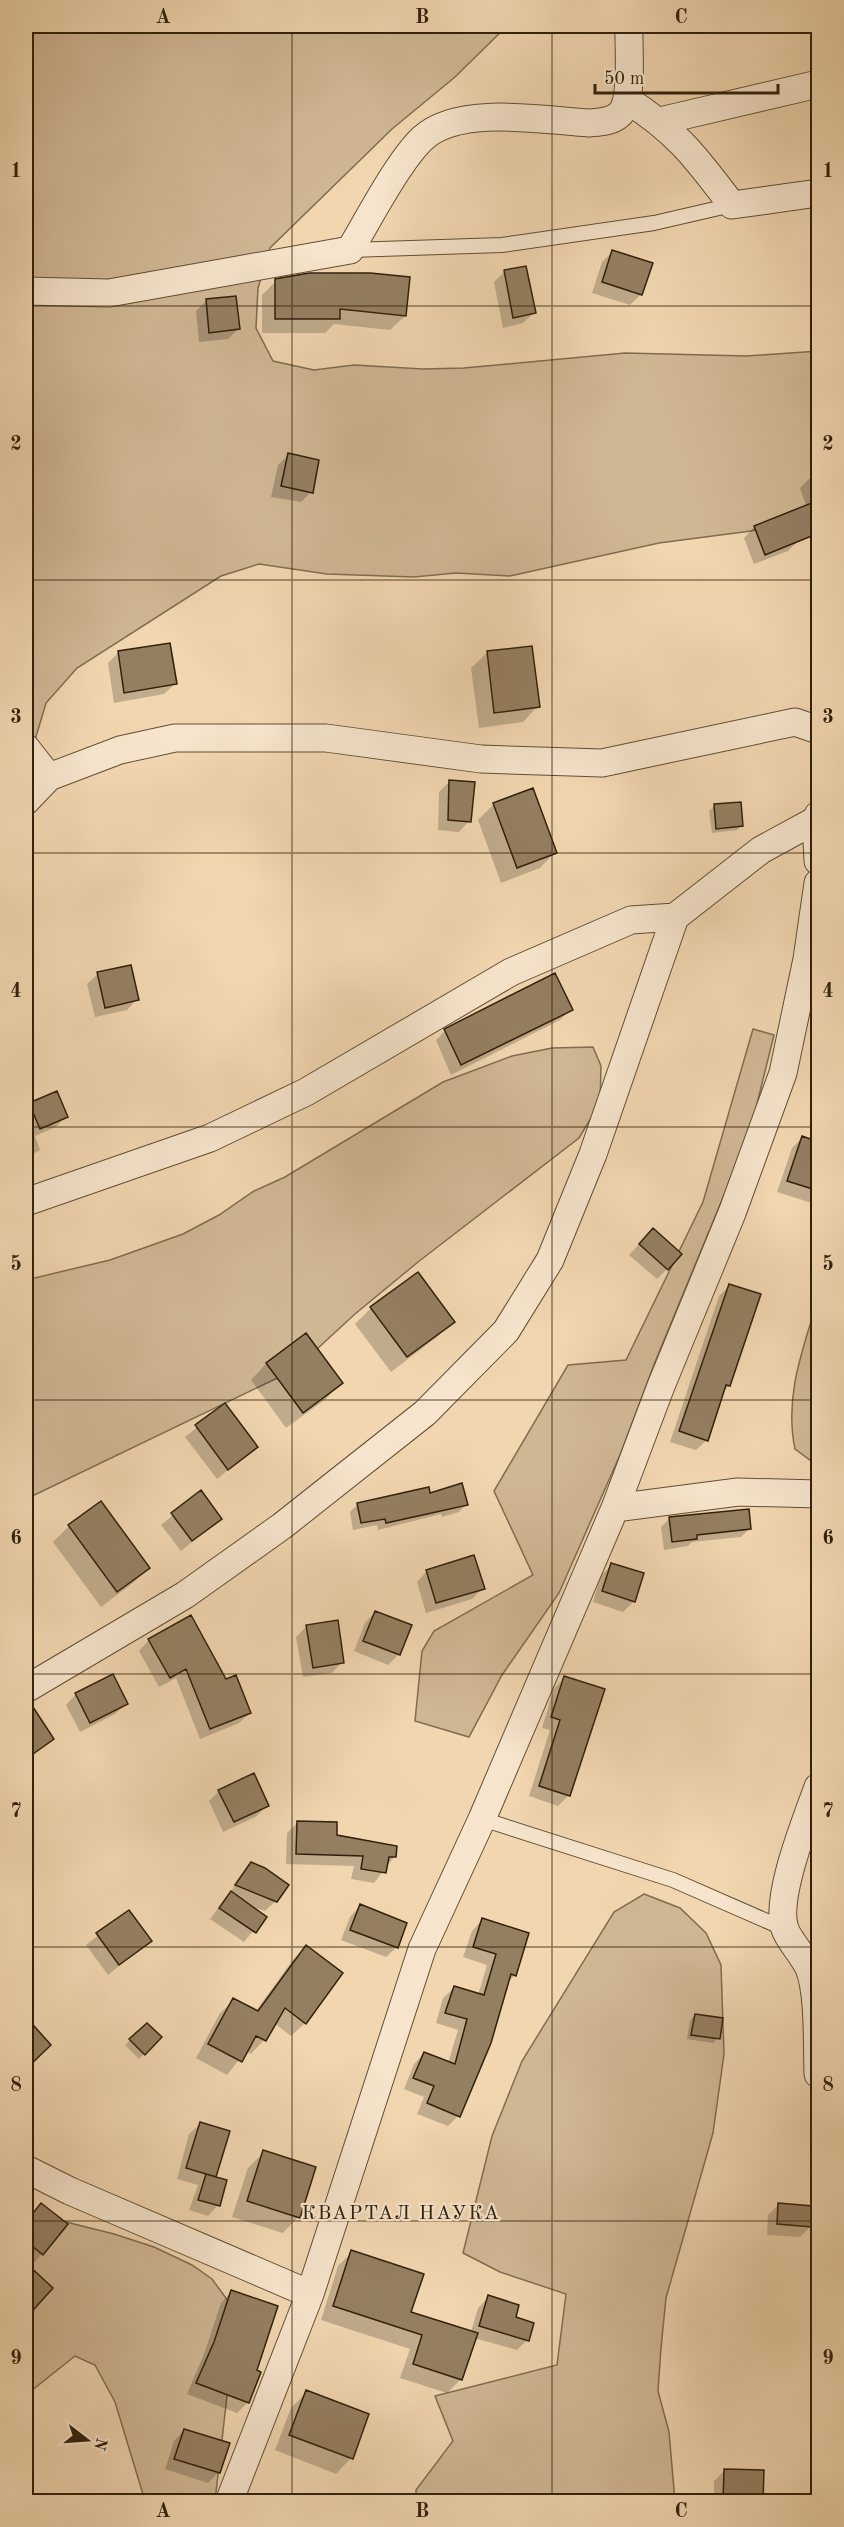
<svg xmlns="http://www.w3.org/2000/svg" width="844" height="2527" font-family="'Old Standard TT',serif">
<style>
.green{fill:#d0b794;stroke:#806c50;stroke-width:1.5}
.shadow{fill:#0003}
.building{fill:#957f61;stroke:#31200b;stroke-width:1.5}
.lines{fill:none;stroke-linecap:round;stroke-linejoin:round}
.service-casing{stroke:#614e34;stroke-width:16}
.minor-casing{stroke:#614e34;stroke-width:29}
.service{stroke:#f6e4cc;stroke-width:14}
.minor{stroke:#f6e4cc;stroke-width:27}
.grid{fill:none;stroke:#31200b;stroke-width:1.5;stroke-opacity:0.55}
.labels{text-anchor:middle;stroke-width:4.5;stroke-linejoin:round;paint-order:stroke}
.quarter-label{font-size:20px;letter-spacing:1.5px;fill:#31200b;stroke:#f6e4cc}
.neatline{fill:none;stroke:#31200b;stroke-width:2}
.grid-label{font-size:20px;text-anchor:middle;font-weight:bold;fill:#31200b}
</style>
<rect width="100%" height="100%" fill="#f1d6b0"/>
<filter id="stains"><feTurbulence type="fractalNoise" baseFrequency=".00333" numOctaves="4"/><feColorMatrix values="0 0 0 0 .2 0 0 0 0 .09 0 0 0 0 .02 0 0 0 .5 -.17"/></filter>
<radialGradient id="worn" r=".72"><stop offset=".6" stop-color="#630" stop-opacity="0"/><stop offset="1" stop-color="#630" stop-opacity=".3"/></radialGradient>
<path class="green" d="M26 26H507L455 77 392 129 270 248 258 288 256 328 273 361 314 370 354 365 423 369 464 368 625 353 747 356 818 351V512L751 531 659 543 510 576 456 573 414 577 327 574 259 564 221 576 77 668 46 703 35 740 26 747Z
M753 1029 774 1035 750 1132 655 1362 620 1455 559 1593 502 1675 469 1737 415 1721 422 1651 434 1631 533 1575 494 1491 568 1365 626 1360 703 1202Z
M593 1047 601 1066 600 1103 579 1138 418 1262 355 1314 294 1370 26 1499V1280L110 1260 183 1234 219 1215 254 1191 285 1177 443 1082 512 1056 552 1048Z
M818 1299V1454L810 1460 795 1449C784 1396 803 1349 818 1299Z
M644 1894 680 1908 706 1933 721 1965 724 2054 713 2133 666 2298 661 2348 658 2391 669 2432 675 2501 416 2502V2490L453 2441 435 2396 557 2365 566 2294 500 2272 463 2253 492 2136 522 2061 614 1912Z
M26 2212 114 2234 154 2247 192 2265 212 2279 231 2305V2361L215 2501H145L115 2402 95 2365 75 2356 26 2395Z"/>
<path class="shadow" d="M818 224V267H815L810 233Z
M613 251 641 294 630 305 592 293 602 262Z
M504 272 534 313 523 323 503 328 494 282Z
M276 281 405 316 390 330 334 324 325 333H262V295Z
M206 301 238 329 228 339 199 342 196 311Z
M288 455 311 492 301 502 271 497 278 465Z
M818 474V507L808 511 800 488 811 477Z
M788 514 799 540 788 551 754 564 744 538 754 527Z
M118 653 175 684 164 694 114 703 108 663Z
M487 653 538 706 523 722 479 728 471 668Z
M450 781 469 821 459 832 438 830 439 792Z
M494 804 555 852 540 868 501 883 478 820Z
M714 806 742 825 737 830 712 833 709 811Z
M98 974 137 999 127 1010 95 1017 87 984Z
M571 1009 560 1020 451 1075 436 1040 446 1030Z
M56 1093 66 1116 56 1127 35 1136 40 1150 26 1158V1109Z
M802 1138 818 1143V1200L815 1204 777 1192 792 1148Z
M643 1240 667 1269 657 1279 629 1255Z
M418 1274 453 1322 437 1337 391 1372 355 1324 371 1308Z
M730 1285 729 1386 722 1392 707 1440 696 1450 670 1442 719 1296Z
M306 1335 341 1383 326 1399 286 1428 251 1380 266 1364Z
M225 1405 256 1447 217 1479 185 1437Z
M201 1492 220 1519 181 1551 161 1525Z
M429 1495 467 1504 459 1512 442 1517 441 1514 378 1530 377 1525 353 1530 350 1512 358 1504Z
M747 1511 749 1529 741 1537 692 1542 688 1546 664 1550 661 1527 669 1519Z
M69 1526 148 1568 133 1583 101 1607 53 1542Z
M612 1565 634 1601 623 1612 593 1602 601 1575Z
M427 1571 483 1588 472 1599 426 1613 417 1582Z
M818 1598V1613L814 1612Z
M375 1612 399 1654 388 1665 354 1651 365 1623Z
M307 1626 342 1662 332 1673 303 1677 296 1637Z
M149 1640 225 1681 250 1713 239 1723 200 1739 176 1678 159 1687 139 1651Z
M565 1678 569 1795 558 1806 529 1796 550 1730 542 1728 554 1688Z
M76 1694 126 1704 115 1714 80 1732 66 1705Z
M36 1714 52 1739 26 1760V1721Z
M219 1791 267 1805 257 1816 223 1832 209 1801Z
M298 1822 335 1836 394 1857 374 1883 351 1879 354 1866 286 1864 287 1833Z
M251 1864 276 1901 265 1911 250 1906 265 1917 244 1942 210 1919Z
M360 1906 397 1947 386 1957 341 1940 350 1917Z
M128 1912 150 1941 108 1975 86 1945Z
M482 1920 515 1975 507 1983 458 2116 448 2126 417 2114 424 2097 404 2089 414 2064 424 2053 448 2063 458 2030 436 2023 443 1998 454 1988 478 1995 487 1965 463 1957 472 1931Z
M306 1947 305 2023 291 2036 274 2023 264 2040 251 2054 246 2051 227 2075 196 2058 220 2013 234 2000 255 2012 292 1961Z
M695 2015 718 2038 713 2043 687 2039 690 2020Z
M29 2023 49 2045 26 2068V2026Z
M147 2025 160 2037 139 2059 125 2045Z
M200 2124 215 2176 218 2205 208 2216 189 2210 198 2185 177 2179 189 2134Z
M264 2152 298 2217 283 2233 232 2217 248 2168Z
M41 2205 42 2254 32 2265 26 2260V2222Z
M778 2205 811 2226 800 2237 767 2235 768 2215Z
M352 2252 410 2313 471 2332 478 2308 489 2297 514 2318 527 2340 517 2350 474 2338 461 2379 447 2393 400 2378 410 2349 321 2320 338 2266Z
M31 2270 51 2288 26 2316V2276Z
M231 2292 255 2371 248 2402 237 2413 187 2394 204 2354 221 2303Z
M307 2392 351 2458 336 2474 275 2450 291 2408Z
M184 2430 219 2472 208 2483 165 2469 174 2441Z
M725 2470 762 2502H714V2481Z"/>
<path class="building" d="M612 250 653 263 642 295 602 282Z
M526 266 536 313 513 318 504 270Z
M309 273H370L410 277 406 316 340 309V319H275V279Z
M236 296 240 329 209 333 206 299Z
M288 453 319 460 313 493 281 486Z
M819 500V533L765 555 754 526Z
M170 643 177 684 124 693 118 651Z
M532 646 540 707 494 713 487 651Z
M449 780 475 782 471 822 448 820Z
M533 788 557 853 517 868 493 803Z
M741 802 743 826 716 829 714 804Z
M131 965 139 1000 105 1008 97 972Z
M555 973 573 1010 461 1065 444 1029Z
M57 1091 68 1117 40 1129 29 1103Z
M802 1136 819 1142V1191L787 1181Z
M653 1228 682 1254 668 1270 639 1244Z
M418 1272 455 1322 407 1357 370 1307Z
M729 1284 761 1294 730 1386 726 1385 708 1441 679 1431Z
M306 1333 343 1383 303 1413 266 1363Z
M225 1403 258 1447 228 1470 195 1425Z
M462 1483 468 1505 386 1523 385 1519 361 1523 357 1503 429 1487 430 1493Z
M201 1490 222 1519 192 1541 171 1513Z
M101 1501 150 1568 117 1592 68 1525Z
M749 1509 751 1529 697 1535V1539L672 1542 669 1517Z
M474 1555 485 1589 436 1603 426 1570Z
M611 1563 644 1573 635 1602 602 1591Z
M375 1611 412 1625 400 1655 363 1641Z
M191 1615 226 1679 236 1675 251 1713 210 1729 186 1669 170 1678 148 1639Z
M338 1620 344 1663 313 1668 306 1625Z
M113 1674 128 1704 90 1723 75 1693Z
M564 1676 605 1689 570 1796 539 1786 560 1720 551 1717Z
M31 1704 54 1739 33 1754 26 1743V1705Z
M254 1773 269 1806 234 1822 218 1790Z
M297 1821 337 1822V1835L397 1846 396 1857H389L386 1873 361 1869 363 1856 296 1854Z
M251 1862 265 1868 289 1885 277 1902 235 1885Z
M231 1891 267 1917 256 1933 219 1908Z
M360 1904 407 1923 398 1948 350 1930Z
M129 1910 152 1941 119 1965 96 1933Z
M482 1918 529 1933 516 1976 511 1974 491 2043 460 2117 427 2103 434 2086 413 2078 424 2052 455 2064 467 2019 445 2013 454 1986 484 1995 496 1954 473 1947Z
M306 1945 343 1973 306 2024 285 2008 266 2041 256 2036 242 2062 208 2044 233 1998 258 2011Z
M695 2014 723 2018 720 2039 691 2035Z
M26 2017 51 2045 26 2069Z
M147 2023 162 2037 145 2055 129 2039Z
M200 2122 230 2131 216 2177 186 2168Z
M263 2150 316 2167 300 2218 247 2201Z
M206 2174 227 2180 220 2206 198 2200Z
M41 2203 68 2224 43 2255 26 2241V2222Z
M778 2203 813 2206 812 2227 777 2224Z
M351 2250 424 2274 411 2312 478 2333 462 2380 413 2364 422 2335 333 2306Z
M26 2263 53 2288 26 2318Z
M231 2290 278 2306 257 2370 261 2372 249 2403 196 2383 214 2342Z
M488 2295 519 2305 516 2317 534 2323 529 2341 479 2326Z
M306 2390 369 2414 353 2459 289 2435Z
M184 2429 230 2443 220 2473 174 2459Z
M724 2469 764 2470 763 2502H723Z"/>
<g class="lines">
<defs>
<path id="service" d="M350 250 502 245 654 223 732 205
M482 1819 673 1880 785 1929"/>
<path id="minor" d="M627 100C678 132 697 159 732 205L818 193
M660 121 818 84
M26 291 109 293 350 250C368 220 399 160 423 138 459 105 543 120 589 123 599 122 612 122 620 114 634 99 628 46 629 26
M26 748 49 777
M26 801 49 777 120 750 175 738H326L481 759 602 763 795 722 818 730
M818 815 816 820 818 861
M26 1202 210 1138 306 1092 511 972 631 920 675 917 761 850 816 820
M615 1508 738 1492 818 1494
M26 1689 185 1595 282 1526 425 1413 506 1331 550 1260 593 1154 675 917
M818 1787C807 1818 774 1898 785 1929 788 1939 803 1955 809 1968 819 1992 817 2046 818 2074
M26 2169 70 2191 310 2294
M229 2502 310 2294 422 1949 482 1819 615 1508 661 1386 732 1213 783 1073 807 959 818 883"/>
</defs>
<use href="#service" class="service-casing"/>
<use href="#minor" class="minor-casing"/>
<use href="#service" class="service"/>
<use href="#minor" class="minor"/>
</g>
<path class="grid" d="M292 26V2502M552 26V2502M26 306H818M26 580H818M26 853H818M26 1127H818M26 1400H818M26 1674H818M26 1947H818M26 2221H818"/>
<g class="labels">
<g class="quarter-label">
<text x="401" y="2219">КВАРТАЛ НАУКА</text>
</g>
</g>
<rect width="844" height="2527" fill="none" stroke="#f1d6b0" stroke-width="66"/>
<g transform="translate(87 2440) rotate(107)" stroke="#f6e4cc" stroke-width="4.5" paint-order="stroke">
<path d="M0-4.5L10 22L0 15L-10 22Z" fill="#31200b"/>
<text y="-9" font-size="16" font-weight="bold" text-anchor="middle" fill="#31200b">N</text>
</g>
<path d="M595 84v9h183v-9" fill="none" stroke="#31200b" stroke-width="3"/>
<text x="604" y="84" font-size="18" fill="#31200b" stroke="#f6e4cc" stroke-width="4.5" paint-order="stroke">50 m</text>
<rect x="33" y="33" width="778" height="2461" class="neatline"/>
<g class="grid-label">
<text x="163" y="23">A</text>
<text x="422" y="23">B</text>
<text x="681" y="23">C</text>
<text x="16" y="177">1</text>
<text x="828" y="177">1</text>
<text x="16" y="450">2</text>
<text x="828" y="450">2</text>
<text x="16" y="723">3</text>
<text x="828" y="723">3</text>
<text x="16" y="997">4</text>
<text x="828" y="997">4</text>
<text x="16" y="1270">5</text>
<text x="828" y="1270">5</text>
<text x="16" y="1544">6</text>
<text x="828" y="1544">6</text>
<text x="16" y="1817">7</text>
<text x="828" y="1817">7</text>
<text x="16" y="2091">8</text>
<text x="828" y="2091">8</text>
<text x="16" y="2364">9</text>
<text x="828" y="2364">9</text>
<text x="163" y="2517">A</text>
<text x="422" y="2517">B</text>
<text x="681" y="2517">C</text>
</g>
<rect width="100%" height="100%" filter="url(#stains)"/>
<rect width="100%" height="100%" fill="url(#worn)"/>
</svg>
